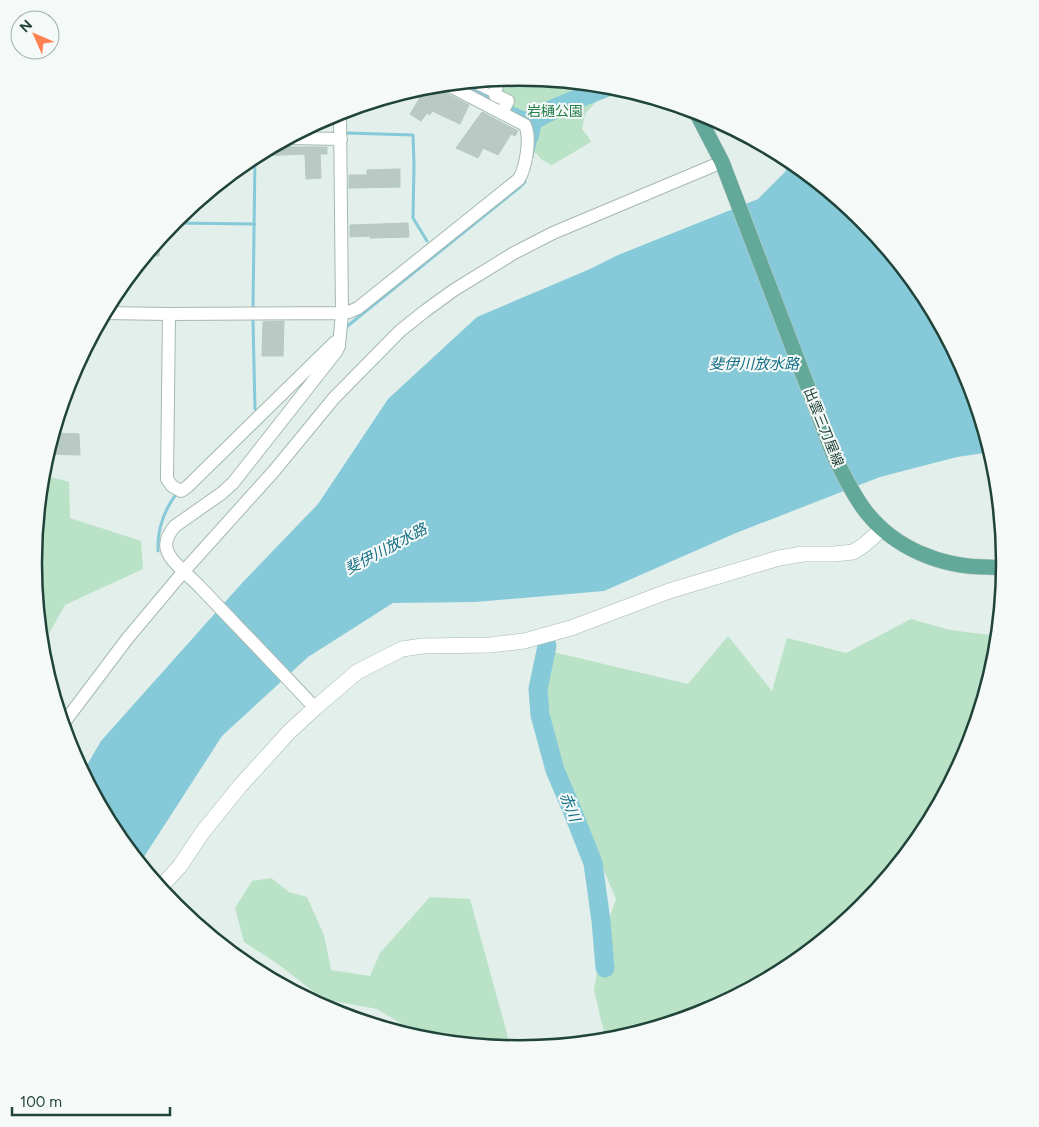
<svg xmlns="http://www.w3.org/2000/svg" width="1039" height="1127" font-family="Figtree,'Noto Sans JP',sans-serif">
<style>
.green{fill:#bae2c6}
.water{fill:#86cad9}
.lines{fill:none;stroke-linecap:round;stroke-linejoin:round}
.stream{stroke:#86cad9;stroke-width:3}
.river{stroke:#86cad9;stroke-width:19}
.building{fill:#b8cac3;stroke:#b5c9c1}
.service-casing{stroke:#a5b8b2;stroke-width:8}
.minor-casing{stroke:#a5b8b2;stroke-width:14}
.tertiary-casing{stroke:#a5b8b2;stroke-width:16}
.primary-casing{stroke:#c1cac8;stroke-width:16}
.service{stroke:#fff;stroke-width:6}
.minor{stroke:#fff;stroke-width:12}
.tertiary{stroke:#fff;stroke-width:15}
.primary{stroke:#63a999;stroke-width:15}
.labels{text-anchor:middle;stroke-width:4;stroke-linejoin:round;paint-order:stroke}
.park-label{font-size:14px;fill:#267e4b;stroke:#f5faf8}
.street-label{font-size:14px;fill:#20433a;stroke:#f5faf8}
.water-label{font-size:15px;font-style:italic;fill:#136f86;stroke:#f5faf8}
.rim{fill:none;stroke:#20433a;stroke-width:2.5}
</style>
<rect width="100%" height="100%" fill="#e3efea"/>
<path class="green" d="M520 78 615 87 633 93 604 96 594 104 585 114 582 129 589 138 591 142 552 165 542 160 536 153 531 152 533 140 500 94 502 79Z
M43 475 69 482 70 518 141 541 143 569 65 605 42 646 34 564Z
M911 619 950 630 998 636 996 659 968 750 923 834 863 907 789 968 705 1012 614 1040 606 1041 594 990 603 936 616 899 576 805 546 709 549 651 688 684 728 636 772 691 787 638 846 653Z
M271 878 289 892 307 897 324 935 331 970 370 976 380 953 430 897 470 899 511 1048 429 1040 377 1009 323 999 278 964 244 942 235 908 252 881Z"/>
<path class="water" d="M465 83 525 112 527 108H532C549 101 578 84 596 90L597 93 570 112 541 127 538 141 534 140 535 136 532 129 455 84Z
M779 154 790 160 863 220 924 294 968 378 991 452 957 457 880 477 736 533 604 591 475 602 393 603 308 657 222 736 140 863 115 833 83 772 101 741 242 583 318 504 388 399 477 317 590 269 618 255 758 199 786 171Z"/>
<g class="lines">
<path class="stream" d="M346 133 413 135 414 165 413 218 427 241
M532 157 536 138
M173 223 255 224
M253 308 255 157
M253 321 255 409
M345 328 520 187 525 182
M158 551C157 529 164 510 177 493"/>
<path class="river" d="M572 101 608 87
M547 646 538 689 540 715 555 770 572 810 593 863 601 921 605 968"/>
</g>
<path class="building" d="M437 86 444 92 469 105 460 124 432 111 430 115 427 113 421 121 410 114 420 98 409 92 425 87Z
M482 112 518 131 515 136 511 134 498 155 483 148 478 158 456 148Z
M283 142 286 145 292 147H327V154H320L321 178 306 179 305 154 257 156Z
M400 169V187L349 188V175H367V170Z
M408 223 409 237 370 238V236L350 237V225Z
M160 240 159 256H147L152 249Z
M284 321 283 356H262L263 322Z
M54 433 79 434 80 455 48 454Z"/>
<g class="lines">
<defs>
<path id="service" d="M470 83 495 95"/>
<path id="minor" d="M499 80 495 92V95L508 101 502 113
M290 138 341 139
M105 313 169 314 342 313 349 312 358 308 519 179C526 167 531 138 525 125L448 85
M169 314 167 479 172 486 181 491 187 487 335 342
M315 708C277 667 239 628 200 587 192 578 170 562 167 550 164 541 169 533 175 526L222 493 233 483 336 352 339 346 342 313 340 113
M63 724 127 639 184 571 274 471 334 398 400 331 425 311 454 290 514 253 553 233 722 162"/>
<path id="tertiary" d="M160 888 180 866 202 833 240 786 289 732 315 708 357 672 402 649 423 646 490 645 524 641 571 628 669 591 779 558 803 554H834L853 552 864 545 882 529"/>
<path id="primary" d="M696 112 722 162 834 456C844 475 853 496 867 513 895 548 941 567 986 567 992 567 999 568 1005 567"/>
</defs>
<use href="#service" class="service-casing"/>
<use href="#minor" class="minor-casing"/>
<use href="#tertiary" class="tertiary-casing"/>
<use href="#primary" class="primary-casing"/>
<use href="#service" class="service"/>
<use href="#minor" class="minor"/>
<use href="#tertiary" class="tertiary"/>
<use href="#primary" class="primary"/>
</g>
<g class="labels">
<g class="park-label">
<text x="555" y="116">岩樋公園</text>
</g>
<g class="street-label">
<text transform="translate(824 427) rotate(68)" y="5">出雲三刀屋線</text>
</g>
<g class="water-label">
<text x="754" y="369">斐伊川放水路</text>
<text transform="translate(386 549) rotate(-28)" y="5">斐伊川放水路</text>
<text transform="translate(570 807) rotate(68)" y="5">赤川</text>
</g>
</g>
<path d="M0 0H1039V1127H0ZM42 563a477 477 0 1 1 954 0a477 477 0 1 1-954 0Z" fill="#f5faf8" fill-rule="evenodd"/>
<path class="rim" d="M42 563a477 477 0 1 1 954 0a477 477 0 1 1-954 0Z"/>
<g transform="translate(35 35) rotate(315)"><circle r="24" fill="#f5faf8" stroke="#a0b1ac"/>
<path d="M0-4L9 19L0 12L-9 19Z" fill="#ff8151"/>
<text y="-8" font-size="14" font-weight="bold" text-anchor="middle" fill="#20433a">N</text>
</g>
<path d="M12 1107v8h158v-8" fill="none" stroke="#20433a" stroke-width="2.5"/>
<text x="20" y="1107" font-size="15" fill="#20433a" stroke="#f5faf8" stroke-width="4" paint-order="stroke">100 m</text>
</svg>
